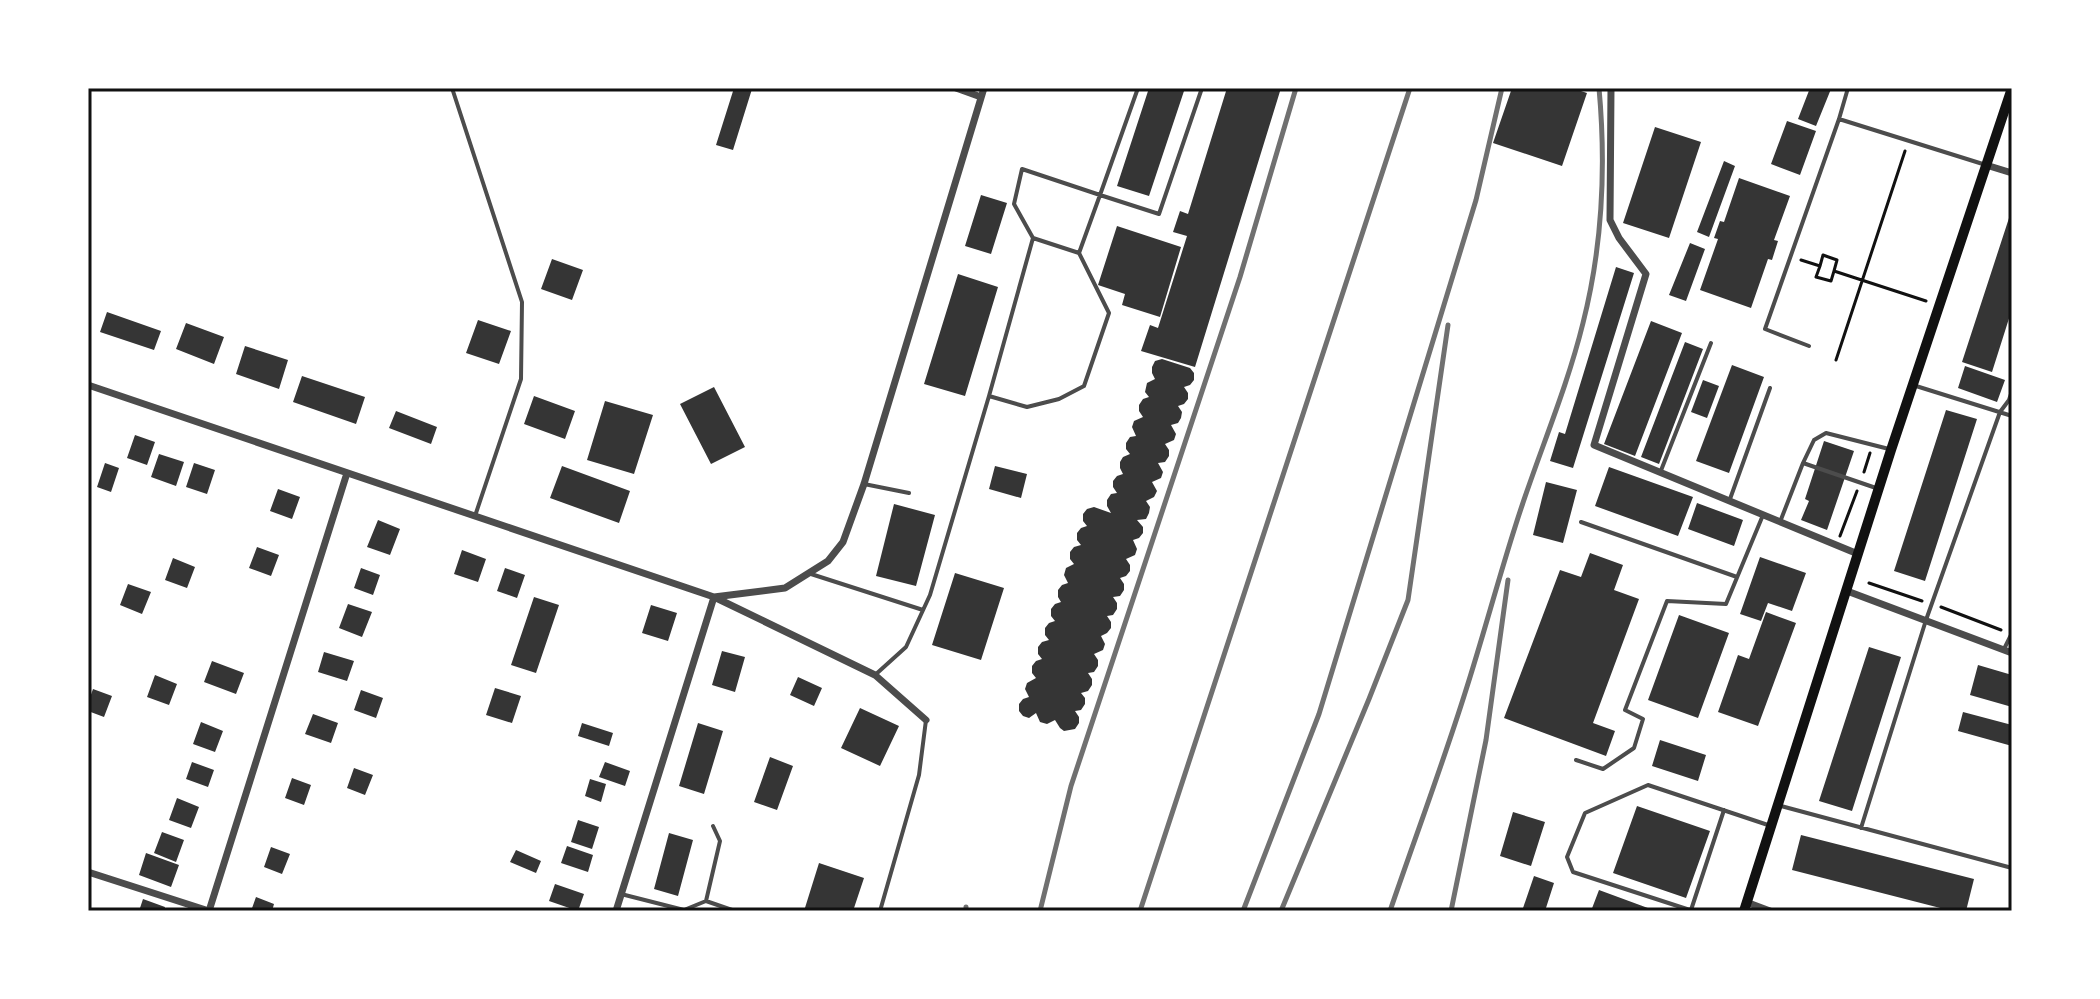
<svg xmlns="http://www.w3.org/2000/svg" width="2100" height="999" font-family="'Source Sans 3',sans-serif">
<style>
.building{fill:#353535}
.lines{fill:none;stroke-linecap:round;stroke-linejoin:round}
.path{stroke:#111;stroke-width:3}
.service{stroke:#4c4c4c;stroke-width:4}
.minor{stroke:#4c4c4c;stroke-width:7}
.secondary{stroke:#111;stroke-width:10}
.rail{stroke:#707070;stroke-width:5}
.neatline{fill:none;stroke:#111;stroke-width:3}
</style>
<rect width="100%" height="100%" fill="#fff"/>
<path class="building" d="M734 88 752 89 733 150 716 145Z
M1149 88H1185L1149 196 1117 186Z
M1227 88H1281L1195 367 1141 351 1150 325 1158 328 1187 236 1173 232 1180 211 1188 214Z
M1512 88H1572L1587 93 1562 166 1493 143Z
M1810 88 1831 89 1816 126 1798 119Z
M1787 121 1816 131 1800 175 1771 164Z
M1655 127 1701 142 1669 238 1623 223Z
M1724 161 1735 166 1709 237 1697 232Z
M1739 178 1790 196 1774 240 1778 241 1772 260 1768 259 1751 308 1700 290 1718 239 1714 238 1720 221 1724 222Z
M981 195 1007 203 991 254 965 246Z
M2009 218 2012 219V309L1992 372 1962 362Z
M1117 226 1181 247 1160 317 1122 305 1125 294 1098 285Z
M1690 243 1705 249 1686 301 1669 295Z
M552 259 583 270 572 300 541 289Z
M1616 267 1634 273 1573 468 1550 461 1559 432 1565 434Z
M958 274 998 287 965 396 924 384Z
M107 312 161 331 154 350 100 332Z
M478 320 511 331 499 364 466 353Z
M1651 321 1682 333 1635 456 1604 444Z
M186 323 224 337 214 364 176 349Z
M1685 342 1703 349 1659 464 1641 457Z
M245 346 288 360 279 389 236 374Z
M1162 359 1190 368 1194 373V380L1190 385 1184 387 1188 393V399L1184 404 1178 406 1182 412 1181 418 1178 423 1171 425 1176 434 1174 440 1165 444 1169 450V456L1165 462 1158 463 1163 472 1161 478 1152 482 1157 491 1154 497 1146 501 1150 507 1149 513 1146 519 1137 520 1143 527V533L1139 538 1133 540 1137 549 1135 555 1126 559 1130 565V571L1126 576 1120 578 1124 584V590L1120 596 1113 597 1117 603V609L1113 615 1107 616 1111 622V628L1107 633 1101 636 1105 644 1103 650 1094 654 1098 660V666L1094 672 1088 673 1092 679V685L1088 691 1081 693 1085 698V704L1081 710 1075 711 1079 717V723L1075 729 1064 731 1060 728 1055 720 1047 724 1040 722 1036 713 1029 718 1023 716 1019 711V704L1023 699 1029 697 1025 689 1027 683 1036 678 1032 673V666L1036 661 1042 659 1038 654V647L1042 642 1049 640 1045 635V628L1049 623 1055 621 1051 616V609L1055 604 1061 602 1058 597V590L1062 585 1068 583 1064 575 1066 568 1074 564 1070 559V552L1074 547 1081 545 1077 540V533L1081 528 1087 526 1083 521V514L1087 509 1094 507 1111 513 1107 506V500L1111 494 1117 493 1113 487V481L1117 476 1123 474 1120 468V462L1123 457 1130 454 1126 449V443L1130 437 1136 436 1132 427 1134 421 1143 417 1139 411V405L1143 399 1149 397 1145 392 1147 383 1155 379 1152 373V367L1155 361Z
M1732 365 1764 377 1729 473 1696 461Z
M1965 366 2005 380 1997 402 1958 388Z
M302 376 365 397 356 424 293 402Z
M1703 380 1719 386 1707 418 1691 412Z
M714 387 745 447 711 464 680 404Z
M534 396 575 411 565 439 524 424Z
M605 401 653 415 634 474 587 460Z
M1946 410 1977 419 1925 581 1894 571Z
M396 411 437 427 431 444 389 428Z
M135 435 155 442 147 465 127 458Z
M1824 441 1854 451 1827 530 1801 520 1809 501 1805 499Z
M159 454 184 462 176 486 151 477Z
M105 463 119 468 111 492 97 487Z
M194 463 215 470 207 494 186 487Z
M562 466 630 491 619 523 550 498Z
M995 466 1027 474 1021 498 989 489Z
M1609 467 1693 497 1678 536 1595 506Z
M1546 482 1577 490 1563 543 1533 535Z
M278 489 300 497 292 519 270 511Z
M1697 503 1743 520 1734 546 1688 529Z
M894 504 935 515 916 586 876 576Z
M378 520 400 529 390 555 367 547Z
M257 547 279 555 271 576 249 568Z
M462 550 486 559 478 582 454 574Z
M1590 553 1623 565 1614 590 1639 599 1593 723 1615 731 1606 756 1504 718 1560 570 1581 577Z
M1760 557 1806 573 1792 611 1768 603 1761 621 1740 614Z
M173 558 195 567 187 588 165 580Z
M361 568 380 575 373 595 354 588Z
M505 568 525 575 517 598 497 591Z
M955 573 1004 588 981 660 932 645Z
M128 584 151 592 142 614 120 605Z
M534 597 559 605 536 673 511 665Z
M348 604 372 612 362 637 339 628Z
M651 605 677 613 668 641 642 633Z
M1766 612 1796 623 1758 726 1718 712 1738 655 1749 659Z
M1679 615 1729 633 1698 718 1648 700Z
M1869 647 1901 657 1852 811 1819 801Z
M722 651 745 657 735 692 712 685Z
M324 652 354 661 347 681 318 672Z
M212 661 244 673 236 694 204 682Z
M1978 665 2012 675V707L1970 695Z
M155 675 177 684 169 705 147 697Z
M798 677 822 688 814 706 790 695Z
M495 688 521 696 512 723 486 715Z
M93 689 112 696 104 717 88 711V703Z
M361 690 383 698 376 718 354 710Z
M860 708 899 726 880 766 841 748Z
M1963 712 2012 725V746L1958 731Z
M313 714 338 723 331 743 305 734Z
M201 722 223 731 215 752 193 744Z
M582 723 613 733 609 746 578 736Z
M698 723 723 731 704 794 679 786Z
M1660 740 1706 755 1698 781 1652 766Z
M770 757 793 766 777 810 754 802Z
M192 762 214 770 208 787 186 779Z
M605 762 630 771 625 786 599 777Z
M354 768 373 775 365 795 347 788Z
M292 778 311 785 304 805 285 798Z
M590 779 606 784 601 802 585 796Z
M177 798 199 807 191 828 169 820Z
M1637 806 1710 831 1686 898 1613 873Z
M1513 812 1545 822 1531 866 1500 856Z
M578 820 599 827 592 849 571 842Z
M162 832 184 840 176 862 154 853Z
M669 833 693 840 678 896 654 889Z
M1801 835 1974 879 1966 911H1952L1792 870Z
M567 846 593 855 588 872 561 863Z
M271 847 290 854 282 874 264 867Z
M516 850 541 861 536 873 510 862Z
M146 853 179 865 171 887 139 875Z
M819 863 864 878 853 911H804Z
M1534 876 1554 883 1545 911H1522Z
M555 884 584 894 578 911 549 901Z
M1599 890 1656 911H1591Z
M256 897 274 904 272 911H251Z
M143 899 165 907 164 911H139Z"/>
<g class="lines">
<path class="path" d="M1801 260 1820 266 1816 277 1831 281 1834 271 1926 301
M1820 266 1823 255 1837 260 1834 271
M1836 360 1905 151
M1864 472 1870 453
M1840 536 1857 491
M1869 583 1922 601
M1941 607 2001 630"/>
<path class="service" d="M452 88 522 302 521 379 475 516
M1839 119 1986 165
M1033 238 1014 204 1022 169 1100 195 1138 88
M1079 253 1100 195 1159 214 1202 88
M1809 346 1765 329 1839 119 1848 88
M1916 386 2012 416
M1803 463 1876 488
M1660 473 1711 343
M864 484 909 493
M1730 499 1770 388
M1581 522 1737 577
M1780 522 1803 463 1814 440 1826 433 1889 449
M811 574 923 610
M2004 649 2012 633
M875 675 906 647 930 595 989 396 1033 238 1079 253 1109 313 1084 386 1059 399 1027 407 989 396
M1576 760 1603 769 1634 748 1643 719 1625 710 1667 601 1726 604 1763 515
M1781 806 2012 868
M1861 828 1926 620 2000 412 2009 400 2012 391
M621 894 684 910 706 901 735 911
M706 901 720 841 713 826
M1691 910 1724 810
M880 911 919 775 926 720
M1693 911 1573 872 1567 857 1585 813 1648 785 1771 826"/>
<path class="minor" d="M956 88 981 97
M1611 88 1610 220 1619 238 1646 274 1594 445 1858 554
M1986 165 2012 173
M88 385 714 597 785 588 828 561 843 542 864 484 984 88
M1847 591 2012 653
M88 872 209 911
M1746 902 1770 911
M209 911 347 473
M616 911 714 597 875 675 926 720"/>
<path class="secondary" d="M1744 911 1891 450 2012 88"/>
<path class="rail" d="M966 907V911
M1040 911 1071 786 1240 277 1296 88
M1140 911 1410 88
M1243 911 1319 714 1476 200 1502 88
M1281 911 1369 699 1408 600 1448 325
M1390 911C1415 838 1442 766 1465 693 1483 637 1498 580 1516 524 1537 457 1566 392 1583 323 1602 248 1606 165 1599 88
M1451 911 1486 740 1508 580"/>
</g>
<rect width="2100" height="999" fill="none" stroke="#ffffff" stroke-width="180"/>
<rect x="90" y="90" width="1920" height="819" class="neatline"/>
</svg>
